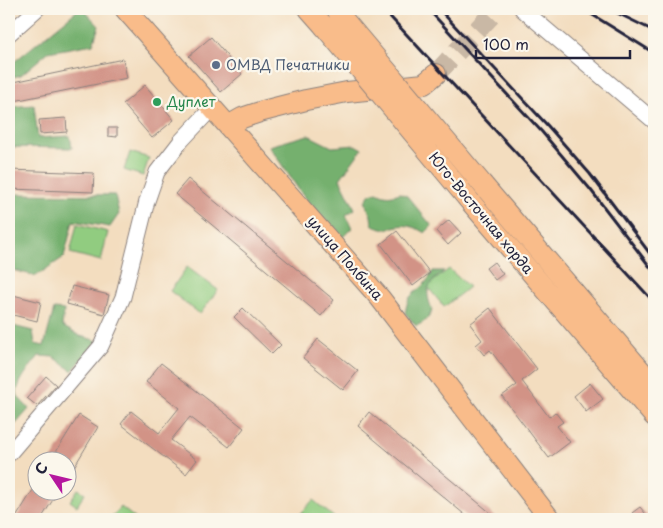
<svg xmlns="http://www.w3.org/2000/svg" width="663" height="528" font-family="'Playpen Sans',sans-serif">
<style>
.green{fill:#91cc80;stroke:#5a775e}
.forest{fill:#74b06e;stroke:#4b6954}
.building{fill:#d29386}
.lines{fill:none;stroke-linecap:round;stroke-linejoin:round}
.major-tunnel{stroke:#c9b8a5;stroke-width:20;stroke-dasharray:20 10;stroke-linecap:butt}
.minor-casing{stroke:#8a807d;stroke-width:17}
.major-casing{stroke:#8a807d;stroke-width:22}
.minor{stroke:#fff;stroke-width:15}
.major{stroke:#f9bc8a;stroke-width:20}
.rail{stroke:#22223b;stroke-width:3}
.major-bridge-casing{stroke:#8a807d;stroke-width:22;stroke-linecap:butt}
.major-bridge{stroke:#f9bc8a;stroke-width:20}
.service-dot{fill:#5c6f8a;stroke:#fbf7ec;stroke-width:2}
.leisure-dot{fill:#2e9e5b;stroke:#fbf7ec;stroke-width:2}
.labels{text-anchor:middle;stroke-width:4.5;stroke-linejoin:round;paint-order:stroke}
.service-label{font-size:14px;fill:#4e5e75;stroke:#fbf7ec;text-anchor:start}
.leisure-label{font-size:14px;fill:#27864d;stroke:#fbf7ec;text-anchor:start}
.street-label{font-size:14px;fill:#22223b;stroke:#fbf7ec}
</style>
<rect width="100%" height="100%" fill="#fbf7ec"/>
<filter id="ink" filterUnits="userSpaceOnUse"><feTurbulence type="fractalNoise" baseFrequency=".02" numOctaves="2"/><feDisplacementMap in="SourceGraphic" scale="10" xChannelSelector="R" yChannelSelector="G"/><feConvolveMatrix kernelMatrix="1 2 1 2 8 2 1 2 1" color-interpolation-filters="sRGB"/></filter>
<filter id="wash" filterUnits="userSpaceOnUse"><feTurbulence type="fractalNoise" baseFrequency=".0096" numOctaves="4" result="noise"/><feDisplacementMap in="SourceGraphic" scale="20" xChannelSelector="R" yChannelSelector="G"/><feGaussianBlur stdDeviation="1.12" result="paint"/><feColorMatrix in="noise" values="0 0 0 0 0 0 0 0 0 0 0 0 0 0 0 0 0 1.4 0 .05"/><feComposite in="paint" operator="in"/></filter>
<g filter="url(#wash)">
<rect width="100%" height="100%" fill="#f3ddbf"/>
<path class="green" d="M130 152 149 158 143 176 124 170Z
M77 224 108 232 101 261 70 253Z
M187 267 218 290 200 314 170 291Z
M449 269 469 287 444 307 427 286Z
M78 489 85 493 77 506 70 501Z
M313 500 336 519H296Z
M121 507 136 519H110Z"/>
<path class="forest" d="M79 9H83L99 26 93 44 48 52 21 75 9 78V66Z
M34 105 38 138 70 136 72 148 9 147V107Z
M308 135 332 147 355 145 362 149 340 179 355 209 346 215 352 228 342 238 323 225 269 146Z
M377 192C386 197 391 196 400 193L407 196 432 226 425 233C416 228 409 224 398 226 385 228 385 233 372 224L371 216 365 201 370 194Z
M9 194 115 195 119 214 110 227 73 221 64 257 36 276 9 269Z
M433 271H444C427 286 424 288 432 310 429 319 425 322 416 326L405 313C409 293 411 297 424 284 428 281 430 275 433 271Z
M54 309 64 310 62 326 80 336 98 341 72 371 54 357 39 356C33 364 14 384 18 396 20 400 26 405 29 409L15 425 9 420V325L33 331 35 344 44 346Z"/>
<g id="blocks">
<path class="building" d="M211 37 242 74 221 92 189 56Z
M123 59 127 78 9 102V83Z
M145 85 174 120 152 138 123 104Z
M66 118 67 132 40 134 39 120Z
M108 128H117V137L108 136Z
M9 170 94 173 93 192 9 189Z
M188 179 334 300 321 316 175 194Z
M449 220 461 233 448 245 436 231Z
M397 231 430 273 413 286 381 244Z
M494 262 503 274 495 280 486 268Z
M72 286 109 295 104 314 67 304Z
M9 294 41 302 37 321 9 314Z
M243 308 281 345 272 354 234 317Z
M490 308 537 369 522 381 549 417 555 412 563 422 557 426 570 442 549 458 502 396 517 385 490 350 484 355 476 345 482 340 470 324Z
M318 339 358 371 343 390 303 358Z
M161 363 244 428 229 447 190 417 171 440 197 460 186 474 121 424 131 411 159 433 179 408 146 382Z
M46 376 56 385 37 406 27 398Z
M590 383 603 399 586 412 574 396Z
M369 412 498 519H470L358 426Z
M79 415 98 427 68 477V460H51Z
M33 490H59L41 519H15Z
M640 507 650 519H637L632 513Z"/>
</g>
</g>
<g filter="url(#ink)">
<use href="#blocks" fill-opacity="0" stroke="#8a807d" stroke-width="1"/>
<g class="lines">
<path class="major-tunnel" d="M436 74 497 9"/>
<defs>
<path id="minor" d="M522 9 654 121
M9 34 37 9
M9 454 101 346 123 297 147 201 157 172 181 141 212 108"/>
<path id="major" d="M125 9 380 298 550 519
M309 9 324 26
M228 126 242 118 263 111 306 100 347 92 424 84 436 74
M483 185 654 386
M468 199 654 416"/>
</defs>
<use href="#minor" class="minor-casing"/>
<use href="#major" class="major-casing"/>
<use href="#minor" class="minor"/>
<use href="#major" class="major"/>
<path class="rail" d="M383 9 654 302
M428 9 542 132 590 189 654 272
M439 9 548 126 590 174 654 259
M583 9 654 53
M609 9 654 31"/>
<defs>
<path id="major-bridge" d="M339 14 483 185
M324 26 468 199"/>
</defs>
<use href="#major-bridge" class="major-bridge-casing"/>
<use href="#major-bridge" class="major-bridge"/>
</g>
</g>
<circle class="service-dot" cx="216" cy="65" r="5"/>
<circle class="leisure-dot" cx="157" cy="102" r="5"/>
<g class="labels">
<g class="service-label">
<text x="226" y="70">ОМВД Печатники</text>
</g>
<g class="leisure-label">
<text x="167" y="107">Дуплет</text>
</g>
<g class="street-label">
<text transform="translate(481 213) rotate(50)" y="5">Юго-Восточная хорда</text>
<text transform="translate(345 258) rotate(49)" y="5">улица Полбина</text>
</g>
</g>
<rect width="663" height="528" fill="none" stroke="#fbf7ec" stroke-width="30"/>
<g transform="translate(52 476) rotate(305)"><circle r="24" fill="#fbf7ec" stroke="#a4a2a5"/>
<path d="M0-4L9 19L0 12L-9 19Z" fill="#b5179e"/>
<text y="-8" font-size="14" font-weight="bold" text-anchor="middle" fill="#22223b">С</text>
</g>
<path d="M476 50v8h154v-8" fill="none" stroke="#22223b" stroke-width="2.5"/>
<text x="483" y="50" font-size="15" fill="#22223b" stroke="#fbf7ec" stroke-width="4" paint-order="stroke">100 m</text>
</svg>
